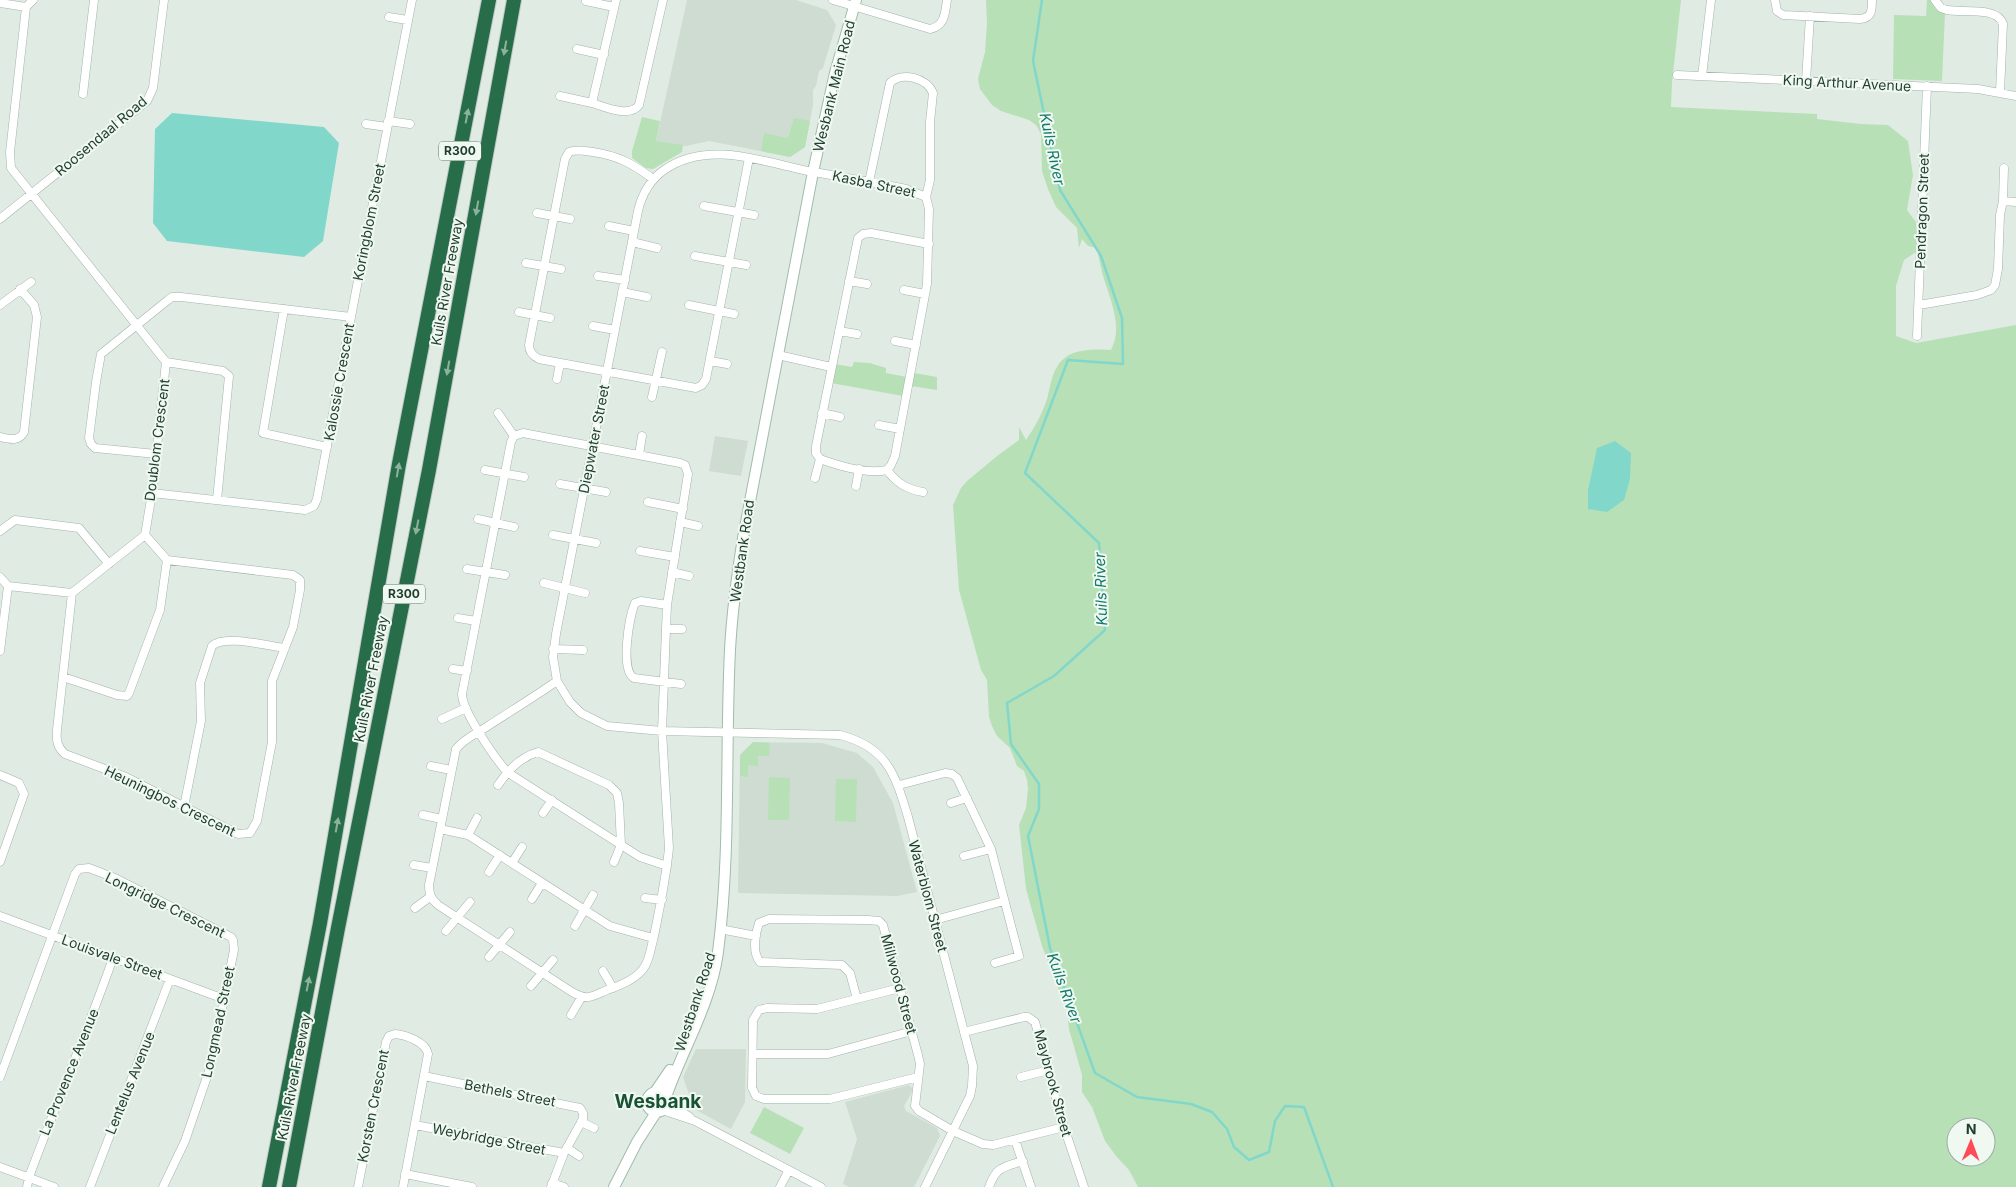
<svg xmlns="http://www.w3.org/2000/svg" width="2016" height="1187" font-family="Inter,sans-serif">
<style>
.built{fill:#cedcd1}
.green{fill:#b7e0b6;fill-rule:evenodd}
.water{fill:#82d7cb}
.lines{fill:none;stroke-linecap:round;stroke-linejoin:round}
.stream{stroke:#82d7cb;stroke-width:2.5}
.street-casing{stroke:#a2b4a8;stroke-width:9}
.secondary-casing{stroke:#a0bcaa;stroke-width:12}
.highway-casing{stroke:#c0c9c4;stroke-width:16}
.street{stroke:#fff;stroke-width:8}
.secondary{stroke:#fff;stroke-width:10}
.highway{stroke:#286d4a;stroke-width:14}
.oneway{fill:#8cb29e}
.labels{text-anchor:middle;stroke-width:4;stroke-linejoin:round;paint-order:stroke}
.shield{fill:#f0f8f2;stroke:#5e7667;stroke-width:1}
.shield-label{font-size:12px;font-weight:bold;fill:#1f3e2c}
.street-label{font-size:14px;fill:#1f3e2c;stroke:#f0f8f2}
.water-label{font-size:15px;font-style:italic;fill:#137a6c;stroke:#f0f8f2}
.district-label{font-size:19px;font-weight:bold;fill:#195233;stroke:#f0f8f2}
</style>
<rect width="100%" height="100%" fill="#e0ece3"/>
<path class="built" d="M687 0H796L827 10 836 25 823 68 819 71 816 86 813 90V105L805 147 790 157 709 141 686 146 656 141Z
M715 436 748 441 741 476 709 471Z
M753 742 822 743 857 753 873 767 893 803 917 892 897 896 738 893 740 755Z
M696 1049H746L745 1102 731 1129 694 1109 683 1077Z
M909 1085 912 1088V1092L904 1106 906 1111 937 1128 940 1136 914 1187H849L843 1184 857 1139 845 1102Z"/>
<path class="green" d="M986 0H1681L1672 83 1671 107 1817 114V119L1861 124 1888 125 1908 141 1913 175 1907 210 1916 222V252L1904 260 1896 286V336L1916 343 2016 325V1187H1138L1129 1170 1116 1156 1105 1141 1092 1107 1082 1092V1075L1069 1029 1067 1011 1042 946 1026 889 1019 825 1026 808 1028 789 1027 780 1024 771 1017 766 1010 748 997 736 992 726 989 717 987 680 981 670 959 590 953 505 961 488 967 481 997 456 1019 440V427L1026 440C1035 427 1042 414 1047 399 1051 384 1052 367 1066 357 1076 349 1099 349 1111 350 1123 327 1111 302 1104 279 1101 269 1099 258 1097 248L1088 246 1082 239 1079 248 1077 228 1056 207 1048 189 1042 171 1041 134 1036 125 1029 120 1001 111 992 105 980 89 978 79 985 52 987 24ZM1956 1127H1986V1157H1956Z
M1927 0H1931L1936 9 1945 13 1942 81 1893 79 1894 15 1926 16Z
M642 117 660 121 656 141 683 145 682 152 653 169 646 168 632 158V151Z
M794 118 810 121 805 147 790 157 761 151 764 133 788 138Z
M854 362 870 363 886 368V373L907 377 903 396 831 383 835 364 852 367Z
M914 373 937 377V390L911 386Z
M753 742 770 743 769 756H758V766L748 765V777L740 776V755Z
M769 777 790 778 789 820H768Z
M836 779H857L856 822 835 821Z
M764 1107 804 1128 790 1154 750 1133Z"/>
<path class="water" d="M172 113 324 127 339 143 323 241 304 257 167 241 153 223 155 129Z
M1615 441 1631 453 1630 479 1624 500 1607 512 1588 509V490L1597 448Z"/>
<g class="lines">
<path class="stream" d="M1042 0 1033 61 1060 190 1101 256 1122 318 1123 364 1068 360 1025 473 1099 543 1105 630 1054 676 1007 703 1011 744 1039 784V809L1028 836 1050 948 1095 1073 1137 1097 1191 1104 1212 1112 1227 1129 1234 1147 1249 1160 1269 1152 1275 1121 1285 1106 1304 1107 1333 1187"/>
<defs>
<path id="street" d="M616 0 592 103C605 107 630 118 639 105L663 0
M833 0 930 29C945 26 945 13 947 0
M1775 0 1777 11 1783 15 1860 19C1872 18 1872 10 1872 0
M1935 0 1941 8 1947 10C1962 13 1997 6 2003 24L2000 92
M586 1 614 7
M0 3 26 7
M389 17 407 20
M577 49 604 55
M1677 75 1978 89 2016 96
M1702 76 1711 0
M1806 81 1810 16
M83 94 94 0
M560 96 592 103
M388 121 410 124
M366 124 387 127
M653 179C632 163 618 156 593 152 585 151 577 149 569 152L565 159 529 345C529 352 533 356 539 359L696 388 702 385 706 379 749 158
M869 182 890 83C902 71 927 78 933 93L930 122V180L926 197
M2003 201 2016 202
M704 206 754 215
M537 213 570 219
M0 219 147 101 153 88 164 0
M609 226 634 231
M632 242 657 248
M695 256 746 265
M526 263 561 269
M598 276 625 280
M849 281 867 284
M904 290 925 294
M622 292 647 297
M0 305 31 282
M689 305 734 314
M1919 305 1977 295 1991 290 1995 285 1998 269 2000 215 2003 201 2004 168
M284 309 263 433 327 447
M519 312 550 318
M351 317 412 0
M593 326 615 330
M839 331 857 334
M1917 336 1927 86
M895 341 916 345
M778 355 831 367
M710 361 727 364
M166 362 223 371 229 376 217 500
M557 379 560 363
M652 397 662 352
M498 413 514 436
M822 413 840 417
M879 425 900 429
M0 437C9 439 19 442 24 432L37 317 34 305 20 289
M639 455 642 436
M485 470 524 477
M887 470C867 474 839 466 820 459L816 453V446L858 238 863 234 871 233 929 244
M815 478 820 459
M560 484 606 492
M856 486 859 469
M923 492C906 489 897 483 887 470L891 465 895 456 927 284 929 209 926 197 906 189C874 182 841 177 808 171 761 161 707 140 664 170 650 180 642 194 638 211L556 634 553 657 557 681 570 702 581 713 607 726 662 731 840 735C887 747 895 774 908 817L973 1066 972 1086 970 1096 925 1187
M152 493 305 510 314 506 317 499 351 317 181 297H172L168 300 101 354 96 382 89 438 91 444 95 448 156 454
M648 502 683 509
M478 519 514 527
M680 522 698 526
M0 531 15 520 79 528 109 564
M553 535 596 543
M640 551 675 557
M467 569 505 575
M672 572 689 576
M0 577 8 586 72 593 145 535 152 493 166 362 11 168 10 152 26 7 33 0
M544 583 585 593
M72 593 57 730C56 740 57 747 65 754L126 777 238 834 250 833 257 821 272 742V681L293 627 300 590V580L293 575 167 560 145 535
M667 605 641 601 635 603C629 617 620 670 634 678L681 684
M458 618 476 621
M666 629H682
M553 649 583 650
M0 651 8 586
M453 669 467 671
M63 677 117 695 127 696 129 693 160 610 167 560
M557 681C534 697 511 711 488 726 477 733 464 739 456 749L429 885C429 894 431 899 438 905L572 992C588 1001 591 997 607 990 619 986 636 979 643 969 650 961 651 946 654 936 660 907 666 878 669 848L662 731 666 629 667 605 688 474 685 465 680 463 523 433 514 436 511 442 462 694C462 711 495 758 507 772L640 857 667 866
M442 719 466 708
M431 766 451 770
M0 775 19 783 24 794 0 862
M498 785C508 770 520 757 538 752L609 785 617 793 619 803 621 845 614 862
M899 785 945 773 952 774 957 778 991 849 1019 956 995 963
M951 803 967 798
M184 807 201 721 200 683 212 646C225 634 267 646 285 648
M543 813 552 800
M423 815 442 819
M440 829 468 835 610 926 653 938
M468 835 477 818
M964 856 991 849
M512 863 522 847
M414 865 432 868
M489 872 500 855
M645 898 662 900
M532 899 542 883
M415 908 430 897
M0 916 224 999
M935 920 1004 901
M575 926 593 895
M720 929 756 936
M446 931 470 902
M489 957 510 932
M603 971 613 988
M531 986 553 960
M900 988 817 1009 767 1008 759 1010 753 1020 752 1088 756 1096 764 1099H830L918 1077
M857 999 850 973 842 965 760 962C752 953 755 934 759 923L769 919 868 920 879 921 883 925 918 1055 920 1064 915 1106 919 1111 953 1131 983 1144 993 1145 1064 1127
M571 1015 581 998
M964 1032 1024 1017H1028L1035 1022 1064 1127 1084 1187
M753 1054H828L912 1031
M424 1076 580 1108 583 1113V1119L564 1153 551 1187
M0 1077 75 874 79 869 89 868 115 878 231 937 233 940 234 950 210 1068 185 1141 163 1187
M1021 1077 1049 1070
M667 1102 690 1117
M662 1110 695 1121 821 1187
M581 1122 594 1128
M415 1125 564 1153
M1015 1140 1031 1187
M567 1148 579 1156
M0 1167 54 1187
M405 1174 472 1187
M552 1183 564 1187
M27 1187 29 1177C56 1104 87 1032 113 958
M90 1187 170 979
M358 1187 386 1042 389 1036 395 1034C406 1035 426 1042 428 1054L403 1187
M780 1187 789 1170
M989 1187C996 1167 1003 1167 1023 1161"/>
<path id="secondary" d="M655 1092 670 1070
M647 1102a10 10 0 1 1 20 0a10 10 0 1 1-20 0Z
M666 1097C683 1048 711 1004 718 952 731 852 725 751 730 650 732 612 737 575 743 538L813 172 835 73 856 0
M614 1187 637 1142 657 1111"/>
<path id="highway" d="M269 1187 320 923 399 464 489 0
M289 1187 338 928 429 470 514 0"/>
</defs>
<use href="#street" class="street-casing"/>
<use href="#secondary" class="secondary-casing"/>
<use href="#highway" class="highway-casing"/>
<use href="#street" class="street"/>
<use href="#secondary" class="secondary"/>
<use href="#highway" class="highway"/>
</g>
<defs><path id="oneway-solid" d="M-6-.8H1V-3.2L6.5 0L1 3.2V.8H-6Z" transform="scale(1.25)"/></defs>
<g class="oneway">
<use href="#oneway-solid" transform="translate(505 48) rotate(100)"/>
<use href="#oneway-solid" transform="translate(467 116) rotate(-79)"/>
<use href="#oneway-solid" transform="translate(477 208) rotate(100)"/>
<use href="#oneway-solid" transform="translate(448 368) rotate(100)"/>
<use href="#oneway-solid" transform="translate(398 470) rotate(-80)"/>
<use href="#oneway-solid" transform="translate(417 527) rotate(101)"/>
<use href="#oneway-solid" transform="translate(337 825) rotate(-80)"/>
<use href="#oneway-solid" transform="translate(308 984) rotate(-79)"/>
</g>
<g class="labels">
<g class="shield">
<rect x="439" y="141.5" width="42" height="19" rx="4"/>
<rect x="383" y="584.5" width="42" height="19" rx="4"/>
</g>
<g class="shield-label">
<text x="460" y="155">R300</text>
<text x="404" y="598">R300</text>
</g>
<g class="street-label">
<text transform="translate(1847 83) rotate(3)" y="5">King Arthur Avenue</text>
<text transform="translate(834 86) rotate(-76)" y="5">Wesbank Main Road</text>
<text transform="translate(101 136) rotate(-40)" y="5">Roosendaal Road</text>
<text transform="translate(874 184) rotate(12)" y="5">Kasba Street</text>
<text transform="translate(1922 211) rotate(-88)" y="5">Pendragon Street</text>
<text transform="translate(369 222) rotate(-79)" y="5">Koringblom Street</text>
<text transform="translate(447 282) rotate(-80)" y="5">Kuils River Freeway</text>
<text transform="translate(339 382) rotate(-80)" y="5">Kalossie Crescent</text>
<text transform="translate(594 439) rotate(-79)" y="5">Diepwater Street</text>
<text transform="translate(157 440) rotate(-83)" y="5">Doublom Crescent</text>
<text transform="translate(742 551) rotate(-82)" y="5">Westbank Road</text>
<text transform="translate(371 679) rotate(-79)" y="5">Kuils River Freeway</text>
<text transform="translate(170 801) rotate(26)" y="5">Heuningbos Crescent</text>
<text transform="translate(928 896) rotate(75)" y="5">Waterblom Street</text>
<text transform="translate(165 905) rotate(26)" y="5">Longridge Crescent</text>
<text transform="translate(112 957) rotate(20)" y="5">Louisvale Street</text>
<text transform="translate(899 984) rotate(75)" y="5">Millwood Street</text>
<text transform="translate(695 1002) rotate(-72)" y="5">Westbank Road</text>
<text transform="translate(218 1022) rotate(-78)" y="5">Longmead Street</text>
<text transform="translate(69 1072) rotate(-68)" y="5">La Provence Avenue</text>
<text transform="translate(294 1077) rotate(-79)" y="5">Kuils River Freeway</text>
<text transform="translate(130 1083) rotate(-68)" y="5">Lentelus Avenue</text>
<text transform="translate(1053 1083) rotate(75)" y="5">Maybrook Street</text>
<text transform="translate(510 1093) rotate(11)" y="5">Bethels Street</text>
<text transform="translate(373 1106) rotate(-79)" y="5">Korsten Crescent</text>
<text transform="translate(489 1139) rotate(11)" y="5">Weybridge Street</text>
</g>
<g class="water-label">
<text transform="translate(1052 149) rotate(78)" y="5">Kuils River</text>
<text transform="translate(1101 589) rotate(-92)" y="5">Kuils River</text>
<text transform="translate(1064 988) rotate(70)" y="5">Kuils River</text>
</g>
<g class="district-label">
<text x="658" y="1108">Wesbank</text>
</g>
</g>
<g transform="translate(1971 1142) rotate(1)"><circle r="24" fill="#f0f8f2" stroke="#9caea3"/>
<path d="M0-4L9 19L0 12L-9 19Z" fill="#ff4b55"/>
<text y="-8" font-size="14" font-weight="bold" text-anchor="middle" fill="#1f3e2c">N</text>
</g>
</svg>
